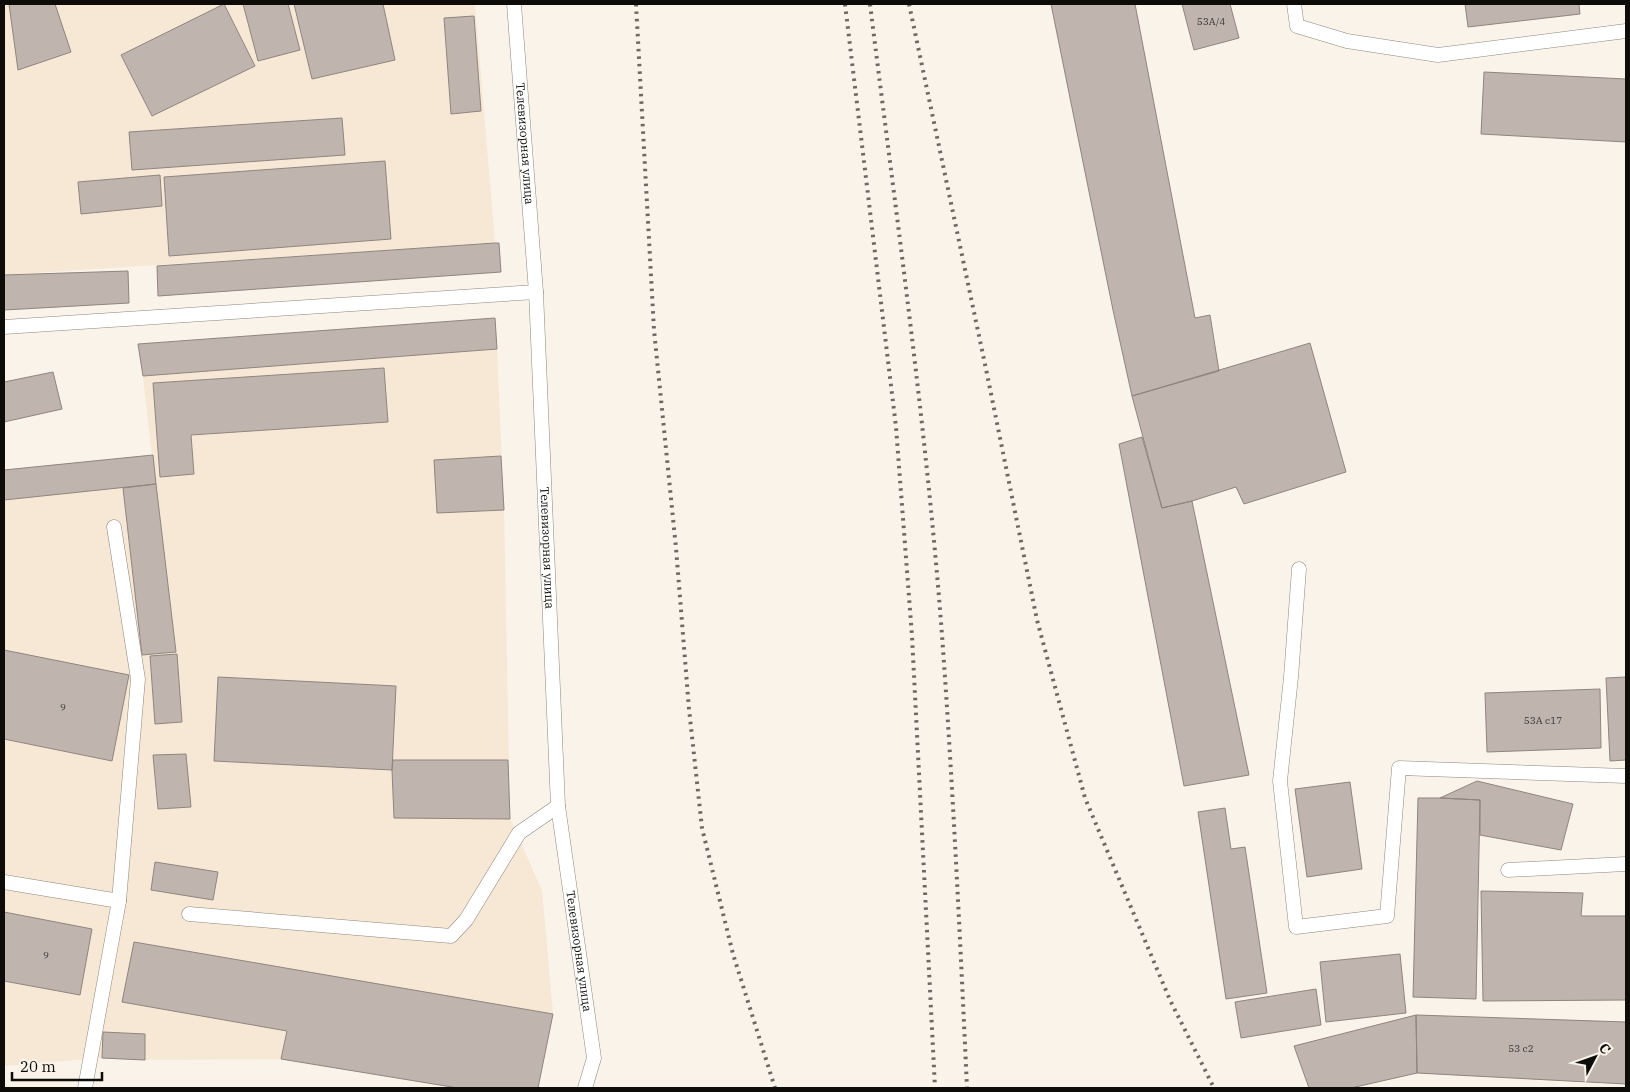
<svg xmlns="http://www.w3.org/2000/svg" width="1630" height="1092" font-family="'IBM Plex Serif',serif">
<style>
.commercial{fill:#f7e7d5}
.building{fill:#bfb4ae;stroke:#8f857f}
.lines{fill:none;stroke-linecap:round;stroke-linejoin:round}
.service-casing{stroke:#8d877e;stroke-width:15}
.service{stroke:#fff;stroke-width:14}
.rail{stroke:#6c6962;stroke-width:4;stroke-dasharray:2.5 5;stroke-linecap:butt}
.labels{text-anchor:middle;stroke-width:4;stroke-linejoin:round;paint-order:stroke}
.number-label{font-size:10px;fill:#3a3632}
.street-label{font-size:12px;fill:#0d0c08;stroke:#f9f3e9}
</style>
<rect width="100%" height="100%" fill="#f9f3e9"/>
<path class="commercial" d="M4 4H475L495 243 4 275Z
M497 349 504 510 510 819 542 890 553 1014 538 1088H458L281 1059 145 1060 102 1058 4 1066V500L155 484 143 376Z"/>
<path class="building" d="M9 4H55L71 52 18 70Z
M224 4 255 66 152 116 121 55Z
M243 4H288L300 50 258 61Z
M294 4H383L395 60 312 79Z
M1051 4H1135L1195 318 1210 315 1219 371 1132 396 1113 310Z
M1182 4H1230L1239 38 1194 50Z
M1465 4H1579L1580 14 1468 27Z
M474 16 481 111 451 114 444 18Z
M1484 72 1626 79V142L1481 134Z
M342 118 345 155 132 170 129 132Z
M385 161 391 239 169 256 164 177Z
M160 175 162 206 81 214 78 182Z
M495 243H499L501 272 158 296 157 266Z
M128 271 129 303 4 310V275Z
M495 318 497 349 143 376 138 344Z
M1310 343 1346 472 1244 504 1236 487 1192 501 1162 508 1132 396Z
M384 368 388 422 191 435 194 474 160 477 153 383Z
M53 372 62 409 4 422V382Z
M1142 437 1162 508 1192 501 1249 775 1184 786 1119 444Z
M153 455 156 484 4 500V470Z
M501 456 504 510 437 513 434 460Z
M156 484 176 652 142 655 123 488Z
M4 650 129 675 112 761 4 739Z
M177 654 182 722 155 724 150 656Z
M218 677 396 686 392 770 214 761Z
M1626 677V760L1610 761 1606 678Z
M1600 689 1601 748 1487 752 1485 693Z
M186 754 191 807 158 809 153 755Z
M393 760H508L510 819 394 818 392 770Z
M1477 781 1573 804 1561 850 1480 835V800L1440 798Z
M1350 782 1362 869 1307 877 1295 789Z
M1418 798H1440L1480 800 1476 999 1413 997Z
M1225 808 1231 849 1245 847 1267 993 1226 999 1198 812Z
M155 862 218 872 213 900 151 890Z
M1481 891 1583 893 1581 916H1626V1000L1483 1001Z
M4 912 92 929 80 995 4 981Z
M134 942 553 1014 538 1088H458L281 1059 287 1031 122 1002Z
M1400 954 1406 1013 1326 1022 1320 962Z
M1316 989 1321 1025 1241 1038 1235 1002Z
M1416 1015 1626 1022V1084L1417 1073Z
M1416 1015 1417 1073 1351 1088H1309L1294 1046Z
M103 1032 145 1034V1060L102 1058Z"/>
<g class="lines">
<defs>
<g id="service">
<path id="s1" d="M514 4 536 292 558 806 594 1058 585 1088"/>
<path d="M1294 4 1297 26 1347 41 1438 55 1626 31"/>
<path d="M4 327 536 292"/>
<path d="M1299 569 1291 677 1280 781 1296 927 1387 916 1399 768 1626 776"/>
<path d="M1508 870 1626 864"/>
<path d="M4 882 119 901"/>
<path d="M189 914 451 936 466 920 519 833 558 806"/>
<path d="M85 1088 119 901 138 679 114 527"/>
</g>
</defs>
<use href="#service" class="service-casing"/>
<use href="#service" class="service"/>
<path class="rail" d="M636 4 654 330 676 548 689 709 702 828 733 954 775 1088
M845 4 896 427 912 636 935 1088
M870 4C896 214 926 424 942 635 953 786 960 937 967 1088
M909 4 986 369 1037 620 1085 798 1170 1000 1214 1088"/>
</g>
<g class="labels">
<g class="number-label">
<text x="1211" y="25">53А/4</text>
<text x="63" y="711">9</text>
<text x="1543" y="724">53А с17</text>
<text x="46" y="959">9</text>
<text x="1521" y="1052">53 с2</text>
</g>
<g class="street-label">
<text dy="4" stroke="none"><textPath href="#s1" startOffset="140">Телевизорная улица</textPath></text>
<text dy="4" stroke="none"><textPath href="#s1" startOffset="545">Телевизорная улица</textPath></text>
<text dy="4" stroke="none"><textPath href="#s1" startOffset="950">Телевизорная улица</textPath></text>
</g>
</g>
<rect width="1630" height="1092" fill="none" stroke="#0d0c08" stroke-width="10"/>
<g transform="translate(1595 1057) rotate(49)" stroke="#f9f3e9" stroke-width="4" paint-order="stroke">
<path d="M0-4L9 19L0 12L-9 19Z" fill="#0d0c08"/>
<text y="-8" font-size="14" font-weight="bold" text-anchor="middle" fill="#0d0c08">С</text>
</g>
<path d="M12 1072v8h90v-8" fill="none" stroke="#0d0c08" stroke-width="2.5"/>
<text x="20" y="1072" font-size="15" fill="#0d0c08" stroke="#f9f3e9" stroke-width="4" paint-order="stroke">20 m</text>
</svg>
